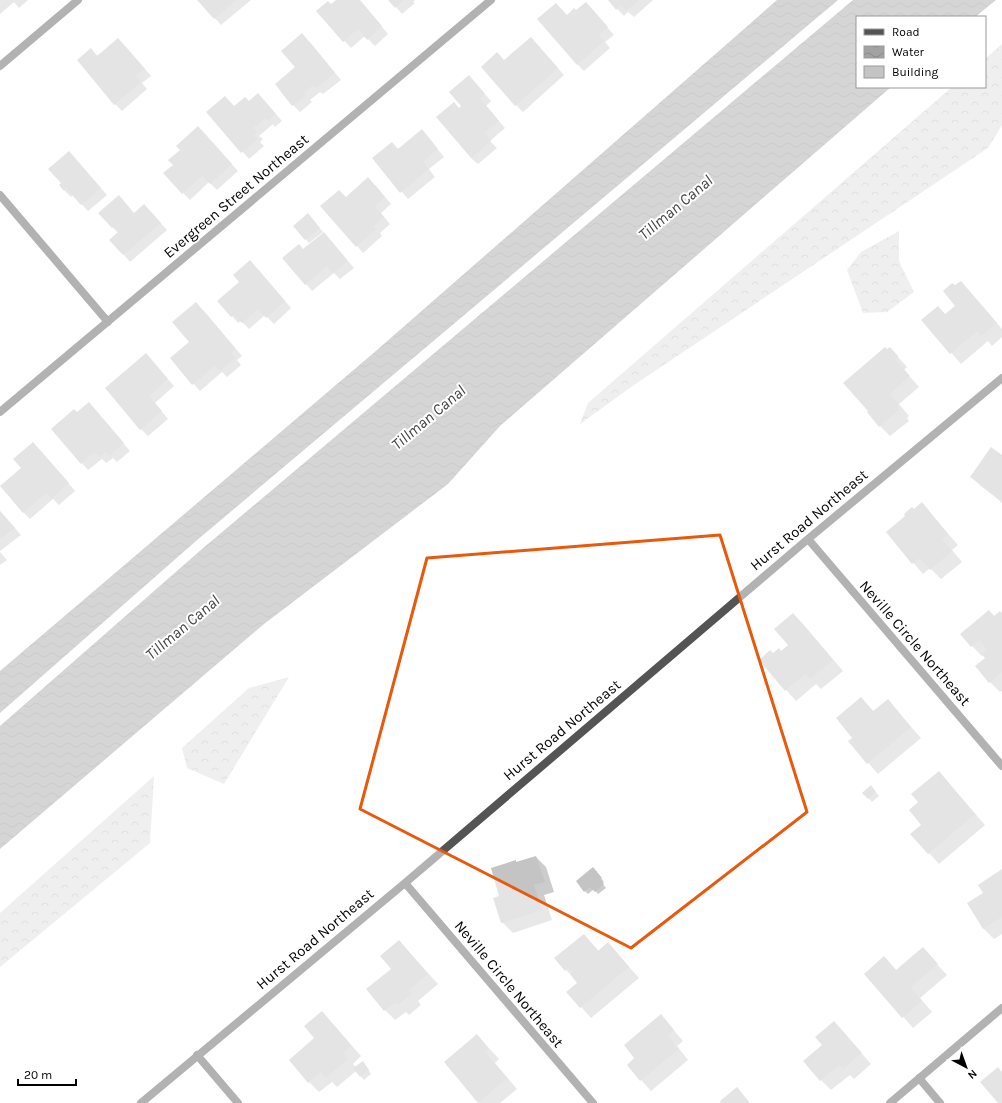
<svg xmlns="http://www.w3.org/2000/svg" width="1002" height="1103" font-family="Karla,sans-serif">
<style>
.forest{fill:url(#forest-crowns)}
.water{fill:url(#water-waves)}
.shadow{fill:#0003}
.building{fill:#c4c4c4}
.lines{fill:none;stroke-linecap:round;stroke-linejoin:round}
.street{stroke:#545454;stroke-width:8}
.marked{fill:none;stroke:#e8590c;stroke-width:3;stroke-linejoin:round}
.labels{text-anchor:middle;stroke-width:4;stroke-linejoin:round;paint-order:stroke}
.street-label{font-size:15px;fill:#000;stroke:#fff}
.water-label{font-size:16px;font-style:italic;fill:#434343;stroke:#fff}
</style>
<defs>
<pattern id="forest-crowns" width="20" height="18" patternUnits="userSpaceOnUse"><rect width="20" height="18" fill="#dbdbdb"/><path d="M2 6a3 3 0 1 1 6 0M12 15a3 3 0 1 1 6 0" fill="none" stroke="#bababa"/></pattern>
<pattern id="water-waves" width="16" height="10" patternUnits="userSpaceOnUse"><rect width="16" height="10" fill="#a2a2a2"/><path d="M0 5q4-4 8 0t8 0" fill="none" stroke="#8a8a8a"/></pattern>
</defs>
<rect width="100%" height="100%" fill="#fff"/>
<path class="forest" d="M1002 44V125L988 148 634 385 580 424 588 403 952 87H985V59Z
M899 231V261L914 292 887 312 863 313 847 270 861 252Z
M289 677 224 784 187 768 182 748 249 688Z
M154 776 150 843 0 967V913Z"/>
<path class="water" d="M777 0H838L196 541 0 713V671L377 350Z
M853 0H996L975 17H857V87H891L500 426 448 484 264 624 0 849V726L202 549Z"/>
<path class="shadow" d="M0 0H28L19 8 14 2 0 14Z
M199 0H251L221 25Z
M337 0H359L388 34 375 46 365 36 351 48 317 11 331 6Z
M390 0H415L413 2 415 3 402 14Z
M609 0H653L634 17 628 12 624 16Z
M586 3 614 35 605 42 610 48 584 71 577 64 567 16 576 12Z
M309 41 341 80 323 94 320 92 310 100 312 102 300 112 293 105 297 67Z
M537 45 564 75 523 112 516 105Z
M125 46 151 76 142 83 147 89 122 111 115 104 91 50 98 56Z
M469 76 491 101 486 106 505 128 490 141 497 148 478 164 471 158 460 109 463 106Z
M258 94 282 121 275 127 273 124 259 136 263 139 260 142 264 146 249 159 208 112 249 102Z
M205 134 238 171 217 190 209 182 190 200 183 193Z
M428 137 444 157 429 169 435 177 408 199 373 158Z
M69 152 107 195 88 211 73 195 71 197 64 190 62 183Z
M375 185 391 204 381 213 390 224 380 233 382 236 363 253 357 246 346 198Z
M151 212 167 230 130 262 111 240 118 233 100 213 134 214Z
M311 218 323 232 309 243 294 226Z
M330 240 354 268 340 279 334 273 312 291 306 284 304 250Z
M257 268 291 308 274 324 265 315 249 329 241 321 238 323 232 316Z
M961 282 1002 329V337L992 346 988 341 961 364 923 320 946 315 957 306 955 287Z
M203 310 242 356 237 360 241 365 227 377 222 372 200 391 171 358 190 342Z
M890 348 907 367 904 370 919 387 899 404 909 416 907 418 909 421 890 436 880 426 887 350Z
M146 354 174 386 155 403 168 419 148 436 141 429Z
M89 403 130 451 117 462 113 458 106 463 102 459 88 470 52 429 77 413Z
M40 450 75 491 59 505 53 499 30 519 23 512 22 469Z
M1002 457V503L994 496 982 487 971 477Z
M922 504 958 545 952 550 962 562 941 579 930 568 923 574 887 532Z
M0 511 21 535 0 551Z
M0 552 7 560 0 565Z
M793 614 804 625 843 671 821 689 816 684 796 701 760 660 773 654 782 652 790 645Z
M1002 614V691L1000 692 990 682 987 658 984 655 982 656 972 646 995 617Z
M861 698 874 712 888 701 921 738 878 774 849 741 854 738Z
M939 772 985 825 939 864 929 853 919 802Z
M874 790 879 796 872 802 864 793Z
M536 857 546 867 554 892 544 895 552 920 513 933 502 922 501 896 515 861 517 863Z
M596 871 604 882 602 883 606 888 598 894 594 889 588 894 585 891Z
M1002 871V934L994 939 984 929 968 904 985 893Z
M584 935 599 951 608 943 639 978 591 1018 568 992 579 983 566 970Z
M399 941 438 984 418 1001 421 1005 409 1015 406 1012 395 1020 385 1010 392 969Z
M923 949 947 975 920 998 932 1012 913 1028 866 974 884 958 897 971Z
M322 1012 361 1056 353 1064 356 1067 366 1066 371 1074 364 1080 356 1071 337 1087 332 1082 319 1092 309 1082 316 1038Z
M661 1015 683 1041 677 1046 688 1060 651 1091 628 1065 636 1058Z
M834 1022 871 1064 854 1079 850 1075 831 1090 821 1080 824 1045Z
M477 1035 499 1059 495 1063 517 1089 500 1103H480L445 1062Z"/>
<path class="building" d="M197 0H236L214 19Z
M336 0H360L382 26 367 40 358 29 343 42 316 11 328 1 331 4Z
M388 0H404L395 8Z
M608 0H639L626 11 621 5 616 10Z
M586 2 608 27 599 35 604 41 577 65 537 19 556 3 567 15 574 8 576 10Z
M302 33 335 73 316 88 313 85 304 93 306 95 292 106 275 84 295 67 281 51Z
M531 37 558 68 515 106 481 67 497 52 504 60Z
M118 38 145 69 136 76 141 82 114 105 77 60 91 48 97 56Z
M469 75 485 94 480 98 499 121 484 133 491 141 471 158 436 117 454 102 459 108 461 106 449 92Z
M258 93 276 114 268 121 266 118 253 128 257 132 254 134 258 139 241 153 206 112 225 96 234 106 245 97 249 101Z
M198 126 232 164 210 184 202 176 182 194 163 173 173 165 168 160 180 150 176 146Z
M422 129 438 149 423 162 429 169 400 193 372 158 392 142 398 149Z
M69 151 101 188 81 205 66 188 64 191 59 185 61 183 48 169Z
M368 177 385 197 375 206 384 217 374 226 376 229 356 247 320 206 339 190 346 197Z
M119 195 134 213 144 204 161 223 123 255 109 240 118 232 113 227 112 228 98 213Z
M308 213 320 228 305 240 293 226Z
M324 232 348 261 333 273 327 266 305 285 282 258 299 244 303 249Z
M250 260 285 301 266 318 258 309 242 323 234 315 231 317 217 301 239 282 233 275Z
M961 281 997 323 981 336 977 331 950 354 921 320 938 306 945 314 955 306 943 291 952 283 955 285Z
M196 302 236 349 231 353 235 358 220 371 215 366 192 385 170 358 189 342 172 322Z
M885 347 887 349 890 347 898 356 895 359 910 376 890 394 899 405 897 407 899 410 879 427 867 412 868 411 843 383Z
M146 353 168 379 149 396 162 411 140 430 105 388Z
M89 402 124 443 109 456 106 452 99 457 95 452 81 464 51 429 74 409 77 412Z
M33 442 69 483 51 499 46 493 23 513 0 486 21 468 13 459Z
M991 447 1002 455V501L989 492 990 491 970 477Z
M922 502 948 534 942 539 952 551 930 570 920 558 912 564 886 532 905 516 904 514 912 507 914 509Z
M0 511 15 528 1 539 0 537Z
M989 610 994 616 1000 611 1002 613V672L989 683 975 666 985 658 982 654 987 650 979 640 971 647 960 634Z
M793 613 833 660 810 679 805 674 785 691 759 660 770 650 773 653 779 648 781 651 788 645 774 629Z
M861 697 873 711 888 699 911 727 867 764 848 741 852 738 836 718Z
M939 771 975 814 928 854 910 834 921 825 909 810 918 802 911 794Z
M871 785 876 792 868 799 862 793Z
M536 856 545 882 534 885 542 910 501 923 493 898 499 896 491 868 516 860V862Z
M593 867 602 878 600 879 604 884 595 892 590 887 584 892 576 881Z
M1002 869V917L983 929 967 903 983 893 978 885Z
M584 934 598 951 608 942 629 967 580 1008 566 992 577 983 570 974 572 972 568 968 565 971 554 958Z
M399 940 428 974 409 990 412 994 398 1005 395 1002 384 1011 366 989 391 969 380 956Z
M923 947 938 964 911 987 922 1001 902 1018 864 974 884 956 896 970Z
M322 1011 352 1046 343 1053 348 1059 326 1078 321 1072 308 1083 289 1060 314 1038 304 1026Z
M661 1014 674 1030 668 1035 679 1049 640 1081 627 1065 634 1058 624 1045Z
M834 1021 862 1053 843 1069 839 1065 820 1081 803 1061 822 1045 815 1037Z
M477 1034 489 1049 485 1052 507 1078 478 1103 444 1062Z
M363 1061 369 1070 360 1077 353 1068Z
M998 1067 1002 1072V1103H998L980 1082Z
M737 1087 750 1103H721L720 1101Z"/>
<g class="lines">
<path class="street" d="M0 66 78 0
M0 195 108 322
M0 412 491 0
M808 539 1002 766
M405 883 593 1103
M197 1055 238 1103
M919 1078 940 1103
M141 1103 405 883 808 539 1002 378
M890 1103 1002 1008"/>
</g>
<path d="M0 0H1002V1103H0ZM720 535 807 812 631 948 360 809 427 558Z" fill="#fff" fill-opacity=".55" fill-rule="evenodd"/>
<path class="marked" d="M720 535 807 812 631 948 360 809 427 558Z"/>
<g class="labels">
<g class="street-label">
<text transform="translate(236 196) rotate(-40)" y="5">Evergreen Street Northeast</text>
<text transform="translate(809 520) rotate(-40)" y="5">Hurst Road Northeast</text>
<text transform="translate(915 643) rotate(49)" y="5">Neville Circle Northeast</text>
<text transform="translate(562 730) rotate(-40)" y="5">Hurst Road Northeast</text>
<text transform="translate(315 939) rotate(-40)" y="5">Hurst Road Northeast</text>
<text transform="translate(509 984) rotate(50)" y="5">Neville Circle Northeast</text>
</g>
<g class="water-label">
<text transform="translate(675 207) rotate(-40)" y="6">Tillman Canal</text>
<text transform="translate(428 417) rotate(-40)" y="6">Tillman Canal</text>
<text transform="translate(182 627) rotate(-40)" y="6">Tillman Canal</text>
</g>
</g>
<rect x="856" y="16" width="130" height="72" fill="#ffffff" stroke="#999999"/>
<rect x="864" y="29" width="20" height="6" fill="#545454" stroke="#999999"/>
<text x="892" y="36" font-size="12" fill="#000000">Road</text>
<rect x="864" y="46" width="20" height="12" fill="url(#water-waves)" stroke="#999999"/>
<text x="892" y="56" font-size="12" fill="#000000">Water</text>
<rect x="864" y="66" width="20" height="12" fill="#c4c4c4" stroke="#999999"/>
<text x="892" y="76" font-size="12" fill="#000000">Building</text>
<g transform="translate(966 1067) rotate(139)" stroke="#ffffff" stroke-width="3" paint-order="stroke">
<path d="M0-3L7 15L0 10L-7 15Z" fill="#000000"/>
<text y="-6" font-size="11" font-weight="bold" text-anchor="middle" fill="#000000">N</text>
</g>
<path d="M18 1079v6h58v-6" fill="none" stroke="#000000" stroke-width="2"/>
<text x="24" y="1079" font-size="12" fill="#000000" stroke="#ffffff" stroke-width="3" paint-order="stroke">20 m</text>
</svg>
